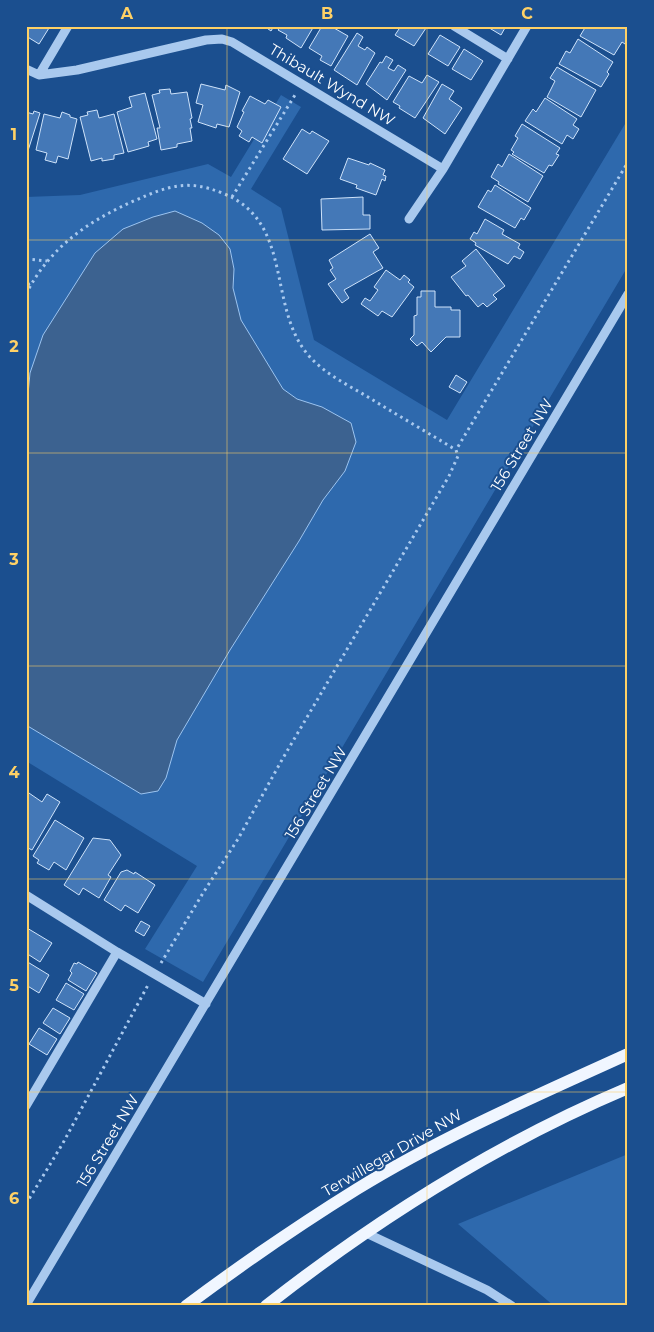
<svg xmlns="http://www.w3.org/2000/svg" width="654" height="1332" font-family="Montserrat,sans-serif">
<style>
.green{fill:#2e69ad}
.water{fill:#3c6290;stroke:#9cc4f0}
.building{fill:#4478b7;stroke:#cfe3fa}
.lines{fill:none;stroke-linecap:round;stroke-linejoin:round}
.path{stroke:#a9c9ee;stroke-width:3;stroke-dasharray:2.5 4;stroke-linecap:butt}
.minor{stroke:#a9c9ee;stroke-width:9}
.major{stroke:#f0f6ff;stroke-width:12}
.grid{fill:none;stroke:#ffd166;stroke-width:1;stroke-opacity:0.55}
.labels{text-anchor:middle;stroke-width:4;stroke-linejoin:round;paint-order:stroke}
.street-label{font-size:15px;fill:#fff;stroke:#1b4f8f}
.neatline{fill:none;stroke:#ffd166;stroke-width:2}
.grid-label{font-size:16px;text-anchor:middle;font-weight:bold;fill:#ffd166}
</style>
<rect width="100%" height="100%" fill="#1b4f8f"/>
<path class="green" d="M281 95 301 107 251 189 281 208 314 340 447 420 628 119V266L203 982 145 949 197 866 26 761V197L80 195 208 164 231 177Z
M628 1154V1306H554L458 1224Z"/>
<path class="water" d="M175 211 202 223 219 235 230 249 234 269 233 288 241 320 283 389 297 399 322 407 351 423 356 442 345 471 323 500 299 541 230 650 177 740 166 778 158 791 141 794 26 725V416L30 373 43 335 95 253 123 229 153 217Z"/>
<path class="building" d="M27 26H46L49 28 39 44 26 36Z
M264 26H274L271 31Z
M281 26H314L301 48 286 38 287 35 278 30Z
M322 26H335L334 28 348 36 331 66 320 60 322 56 309 48Z
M401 26H423L426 28 414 46 395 35Z
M486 26H506L501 35Z
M586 26H622L628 30V41L625 44 622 42 614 55 580 36Z
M357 33 363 37 358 46 365 50 367 47 375 53 357 85 334 70Z
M440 35 460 47 448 66 428 54Z
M578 39 613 62 607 72 609 74 601 87 559 64 566 51 570 53Z
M464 49 483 61 471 80 452 69Z
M386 56 393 60 388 68 394 71 398 65 406 70 387 100 366 84 380 62 382 63Z
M557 67 596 90 581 117 547 97 555 81 550 78Z
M427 75 439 82 415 118 399 108 400 106 393 102 409 76 422 83Z
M201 84 225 90 226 85 240 92 229 127 217 124 216 128 198 122 203 105 196 103Z
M442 84 454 91 449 99 462 108 445 134 423 118Z
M170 89 171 94 187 92 192 118 190 119 192 128H190L192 141 177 144V147L161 150 157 128H160L152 95 160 93 159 90Z
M145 93 157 139 148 142 149 146 128 152 117 112 132 107 129 97Z
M250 96 265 104 268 100 281 107 262 143 252 137 249 142 239 136 242 131 237 127 244 112 242 111Z
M545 98 577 119 573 125 579 129 573 139 567 135 562 144 525 121 533 109 536 112Z
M97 110 99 118 114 114 124 153 114 155V159L102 161V158L91 161 80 117 88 115 87 112Z
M34 111 40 113 26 157V112L33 114Z
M62 112 70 115V117L77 119 68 159 58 156 56 163 45 160 47 153 36 150 44 114 60 118Z
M522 124 560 148 556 154 559 155 552 166 549 165 544 173 512 154 514 152 511 150 518 138 515 136Z
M302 129 310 134 312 131 329 141 307 174 283 159Z
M509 154 543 176 528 202 498 184 499 182 491 177 498 164 502 167Z
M348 158 369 165 370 163 385 170 383 175 386 176 385 181 382 179 376 195 356 188 357 185 340 179Z
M495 185 531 208 524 220 521 218 515 228 478 207 488 190 491 192Z
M363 197V215H370V229L322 230 321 199Z
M485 219 504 230 502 234 520 244 518 248 524 252 520 259 514 256 508 264 475 245 476 243 470 239 474 232 477 234Z
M370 234 379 248 373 252 383 268 344 290 349 298 342 303 328 284 336 279 330 270 333 268 329 260Z
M476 249 505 286 493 295 497 299 487 307 483 303 478 307 468 295 466 296 451 277 466 266 462 261Z
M386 270 400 280 404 275 410 280 408 282 414 287 392 317 382 311 378 316 361 304 365 298 370 301 378 290 374 287Z
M421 291H435V307H451V310H460V337H446L431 352 422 342 417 346 410 339 414 335V316L417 315V297H421Z
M456 375 467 382 460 393 449 387Z
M26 791 42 802 47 794 60 802 32 850 26 847Z
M55 820 84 838 66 870 54 862 49 870 37 863 39 860 33 856Z
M93 838 110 840 121 855 108 875 111 877 99 898 83 888 79 895 64 885Z
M127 870 134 874 135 872 155 885 138 913 125 905 121 911 104 900 121 872Z
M141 921 150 926 144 936 135 931Z
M27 928 52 943 40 962 26 953Z
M26 961 49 975 39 993 26 985Z
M78 962 97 973 86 991 68 980 72 973 70 971 74 963 77 964Z
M66 983 84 994 74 1010 56 1000Z
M53 1008 70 1018 60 1034 43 1023Z
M39 1028 57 1039 47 1055 29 1044Z"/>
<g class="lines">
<path class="path" d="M232 197 295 95
M26 259 47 261
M26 277 30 288
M26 294C50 247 88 221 136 200 168 186 188 179 222 193 295 221 266 307 309 356 325 374 348 385 368 397 397 415 427 432 456 450
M161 963 203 893 238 839 283 758 449 476 458 456 456 450 628 162
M26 1204 63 1143 148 985"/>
<path class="minor" d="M454 26 508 59
M26 69 39 75 77 70 206 40 222 39 232 42 443 169 527 26
M39 75 68 26
M409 219 443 169
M26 895 117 952 206 1004
M26 1106 117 952
M366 1233 487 1290 512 1306
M26 1305 628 294"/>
<path class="major" d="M186 1306C241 1265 299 1225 357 1189 443 1136 536 1096 628 1054
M266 1306C377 1219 498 1143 628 1088"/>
</g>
<path class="grid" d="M227 26V1306M427 26V1306M26 240H628M26 453H628M26 666H628M26 879H628M26 1092H628"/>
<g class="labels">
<g class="street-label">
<text transform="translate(332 85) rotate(31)" y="5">Thibault Wynd NW</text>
<text transform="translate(522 445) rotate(-59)" y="5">156 Street NW</text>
<text transform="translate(316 793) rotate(-59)" y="5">156 Street NW</text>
<text transform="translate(108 1141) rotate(-59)" y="5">156 Street NW</text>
<text transform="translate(392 1153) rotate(-30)" y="5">Terwillegar Drive NW</text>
</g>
</g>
<rect width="654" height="1332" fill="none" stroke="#1b4f8f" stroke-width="55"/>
<rect x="28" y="28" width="598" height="1276" class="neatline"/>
<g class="grid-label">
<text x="127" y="19">A</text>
<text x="327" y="19">B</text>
<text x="527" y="19">C</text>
<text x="14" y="140">1</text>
<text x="14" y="352">2</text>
<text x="14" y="565">3</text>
<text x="14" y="778">4</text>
<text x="14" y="991">5</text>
<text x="14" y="1204">6</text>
</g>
</svg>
